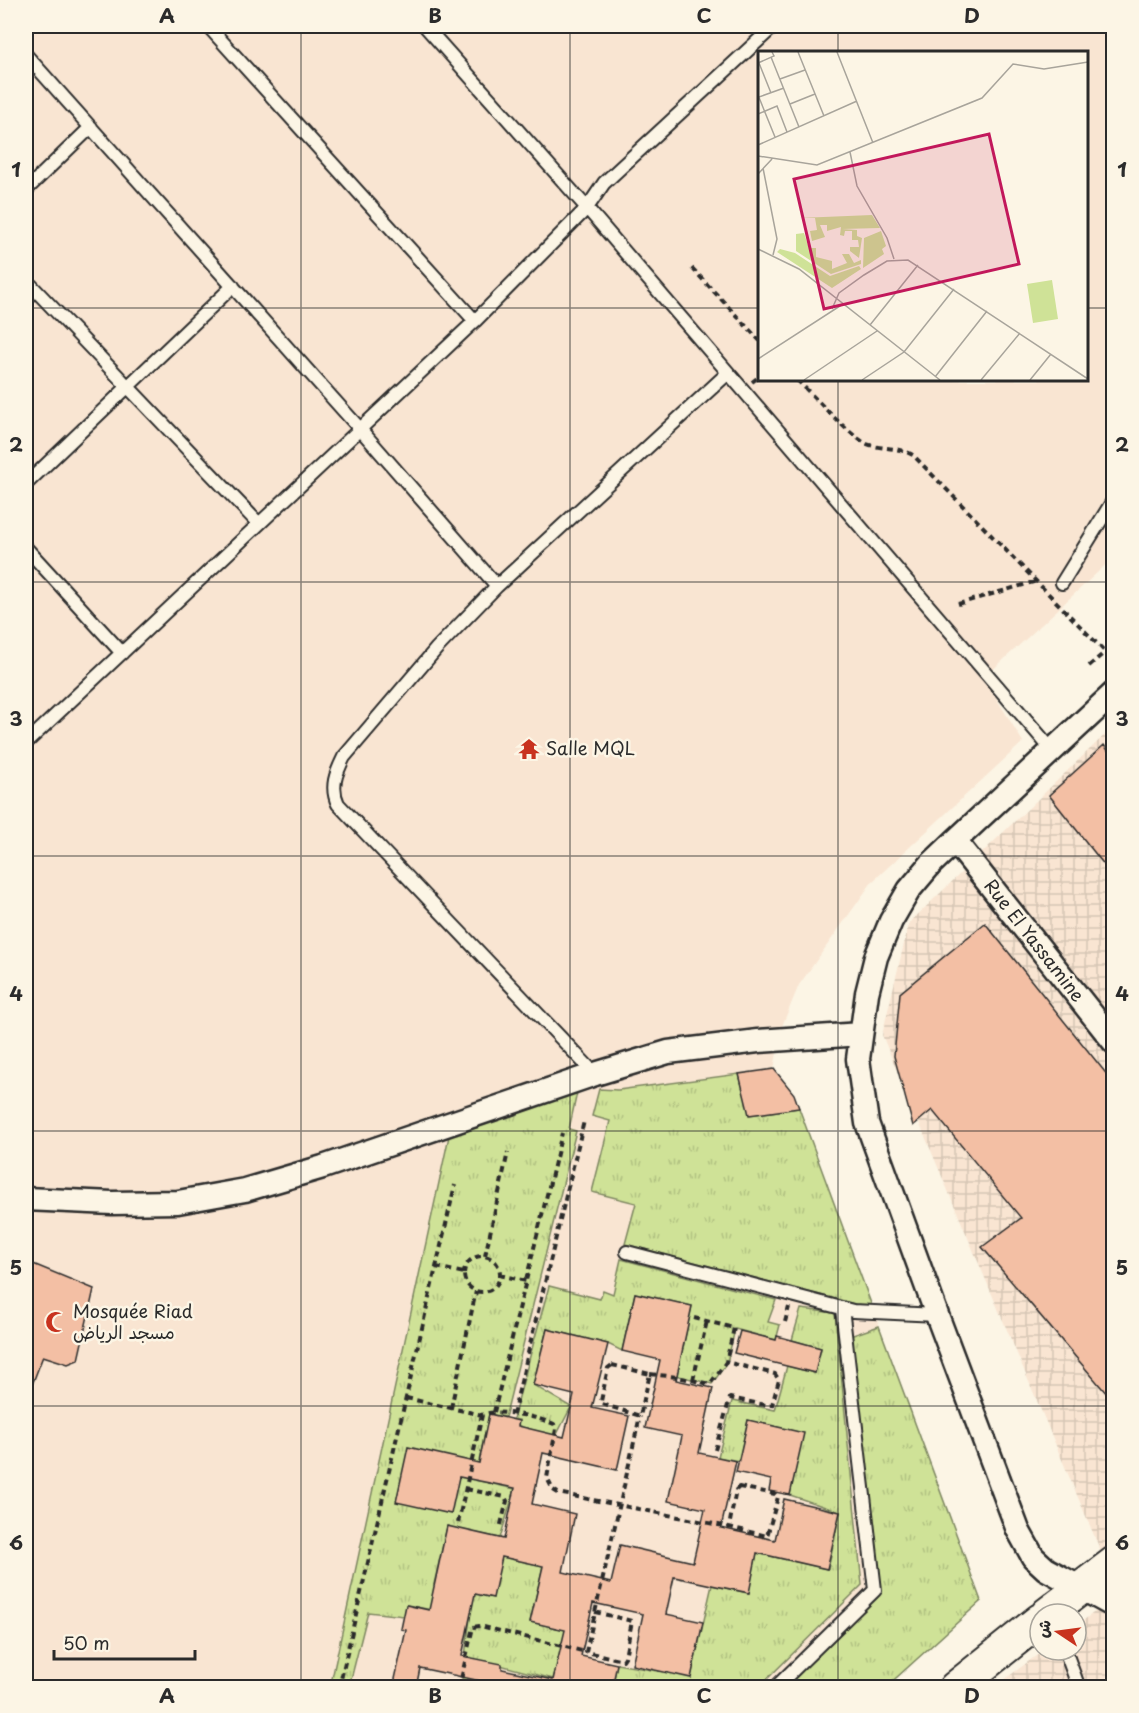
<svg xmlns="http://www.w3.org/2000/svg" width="1139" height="1713" font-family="'Playpen Sans','Playpen Sans Arabic',sans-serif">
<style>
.built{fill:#f9e5d2;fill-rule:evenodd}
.industrial{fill:url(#industrial-grid)}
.park{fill:url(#park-tufts);stroke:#7d8661;stroke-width:1.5}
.building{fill:#f3bfa4;stroke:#2b2b2b;stroke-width:1.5;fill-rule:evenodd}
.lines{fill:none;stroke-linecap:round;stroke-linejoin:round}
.lane-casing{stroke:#2b2b2b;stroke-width:16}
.street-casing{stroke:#2b2b2b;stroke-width:27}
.secondary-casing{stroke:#2b2b2b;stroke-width:36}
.path{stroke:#2b2b2b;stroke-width:4;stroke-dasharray:6 4.5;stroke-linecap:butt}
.lane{stroke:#fcf5e5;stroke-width:12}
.street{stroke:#fcf5e5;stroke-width:22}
.secondary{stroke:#fcf5e5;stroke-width:32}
.grid{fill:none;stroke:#2b2b2b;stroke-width:1.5;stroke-opacity:0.55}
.labels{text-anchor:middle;stroke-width:5;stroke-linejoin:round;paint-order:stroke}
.poi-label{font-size:18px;fill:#2b2b2b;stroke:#fcf5e5;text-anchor:start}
.street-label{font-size:18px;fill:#2b2b2b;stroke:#fcf5e5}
.inset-road{fill:none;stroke:#a8a49b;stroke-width:1.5}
.view{fill:#c2185b;fill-opacity:0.15;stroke:#c2185b;stroke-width:3}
.inset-edge{fill:none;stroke:#2b2b2b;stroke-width:3}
.neatline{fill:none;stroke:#2b2b2b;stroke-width:2}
.grid-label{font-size:20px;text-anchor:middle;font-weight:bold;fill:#2b2b2b}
</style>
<defs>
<pattern id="industrial-grid" width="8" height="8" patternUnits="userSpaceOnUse" patternTransform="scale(1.5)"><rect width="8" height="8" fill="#f9e5d2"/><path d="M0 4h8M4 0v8" fill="none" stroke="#d6c5b4"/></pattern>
<pattern id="park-tufts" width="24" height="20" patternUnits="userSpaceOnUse" patternTransform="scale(1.5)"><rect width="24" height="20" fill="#cfe297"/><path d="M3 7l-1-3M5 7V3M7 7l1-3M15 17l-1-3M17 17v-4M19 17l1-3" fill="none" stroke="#b2c282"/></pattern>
</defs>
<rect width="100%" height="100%" fill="#fcf5e5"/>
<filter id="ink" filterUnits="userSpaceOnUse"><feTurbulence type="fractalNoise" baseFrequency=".0167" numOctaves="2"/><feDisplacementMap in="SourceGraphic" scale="12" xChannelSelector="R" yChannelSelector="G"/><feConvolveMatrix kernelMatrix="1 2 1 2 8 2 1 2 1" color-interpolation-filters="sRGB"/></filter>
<g filter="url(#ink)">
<path class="built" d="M26 26H1113V558L984 678 1023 742 872 882 799 985 782 1026 774 1069 794 1094 981 1601 886 1687 26 1688ZM760 52H1086V380H760Z"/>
<path class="industrial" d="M1113 727V1580L882 1035 909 923Z
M1113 1598V1687L993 1688 1044 1650H1076V1626Z"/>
<path class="park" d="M739 1074 750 1115 799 1108 873 1309 625 1244 636 1203 592 1192 610 1121 592 1116 599 1089 618 1090Z
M578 1088 569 1129 576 1131 506 1414 505 1417 489 1414 475 1480 515 1489 500 1538 447 1527 434 1584 502 1557 543 1566 530 1622 567 1630 553 1679 485 1661 481 1681 462 1679 470 1618 407 1605 404 1616 368 1612 349 1687 330 1688 449 1136Z
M621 1259 776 1300 768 1322 780 1325 776 1340 735 1329 727 1363 712 1384 675 1375 679 1364 692 1306 635 1293 622 1351 608 1344 547 1329 533 1385 571 1407 556 1436 518 1426 519 1420 513 1419 549 1286 600 1299 603 1290 613 1294Z
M801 1309 835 1313 862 1585 759 1687 612 1688 617 1664 691 1677 712 1585 748 1593 757 1553 828 1569 840 1512 790 1495 803 1433 748 1421 739 1461 718 1457 732 1401 775 1410 787 1366 815 1373 821 1348 792 1340Z
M879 1326 981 1601 886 1687 785 1688 879 1595 850 1336Z"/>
<path class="building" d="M1104 745 1113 757V876L1049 795Z
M985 923 1113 1082V1401L982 1247 1021 1218 932 1110 913 1126 894 1056 900 993Z
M774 1069 794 1094 799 1108 749 1115 739 1074Z
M26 1261 94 1289 78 1360 68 1364 43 1356 27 1398H26Z
M635 1293 692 1306 676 1380 713 1388 699 1453 736 1461 721 1528 775 1540 784 1499 840 1512 827 1569 757 1553 749 1593 674 1577 666 1614 703 1622 691 1678 632 1665 643 1614 593 1603 581 1656 617 1664 612 1688H479L481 1681 420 1668 416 1688H393L406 1630 401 1629 406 1605 429 1610 447 1526 504 1539 515 1488 459 1477 451 1514 396 1502 408 1447 479 1463 489 1414 519 1421 518 1426 564 1437 574 1395 533 1385 547 1329 608 1344 592 1408 629 1416 617 1470 543 1453 532 1504 575 1514 563 1572 611 1583 620 1545 693 1562 705 1509 668 1501 682 1436 645 1428 660 1360 622 1351ZM502 1557 543 1566 530 1622 565 1630 553 1680 502 1669V1664L462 1656 475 1594 493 1598Z
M740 1331 776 1340 777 1336 821 1348 815 1373 734 1353Z
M748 1420 804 1433 790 1495 769 1491 771 1480 736 1472Z"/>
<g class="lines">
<defs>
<path id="lane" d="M208 26 475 321
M425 26 587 208 1052 750
M26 55 360 429 497 586
M26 190 91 127
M26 280 259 524
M26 484 233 286
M26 548 122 653
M1062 583 1114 499
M26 743 475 321 587 208 604 183 774 26
M595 1074 338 804C330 787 336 773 344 757L437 648 497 586 728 373
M627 1252 853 1311 937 1315
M1065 1650 1079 1688
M775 1688 875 1590 842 1308"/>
<path id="street" d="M1114 693 955 841 931 864 909 890 891 921 876 957 867 993 858 1059 867 1123 937 1315 1018 1530 1033 1557 1046 1569 1114 1606
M955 841 1114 1042
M26 1199 112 1203 178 1202 245 1190 323 1167 595 1074 668 1052 758 1041 861 1034"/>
<path id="secondary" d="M1047 1614 1114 1563
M955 1688 1040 1620"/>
</defs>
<use href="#lane" class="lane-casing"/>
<use href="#street" class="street-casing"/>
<use href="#secondary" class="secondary-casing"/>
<path class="path" d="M692 268 760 341
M797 380C814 396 848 435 867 444 883 450 897 446 913 455L1114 661
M752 382 760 376
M958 604 1037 581
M1089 666 1105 652
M485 1256 508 1152
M464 1274a18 18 0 1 1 36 0a18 18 0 1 1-36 0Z
M436 1267 464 1273
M499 1275 526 1281
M694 1318 734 1328 726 1362
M785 1322 789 1307
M612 1365 650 1374 640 1416 602 1404 601 1401 608 1368Z
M650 1374 677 1377 710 1384 726 1362 775 1374 779 1380 772 1405H766L730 1398 715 1450
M693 1380 707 1321
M406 1398 482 1415C498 1408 538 1417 554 1424L556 1429 547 1478 553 1490 558 1493 729 1527
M451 1408 476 1291
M494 1412 562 1133
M513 1415 584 1121
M739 1487 775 1494 778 1497 767 1536 729 1527 736 1490Z
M466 1489 505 1497 507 1501 500 1528
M458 1523 482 1415
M595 1612 632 1621 625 1657 623 1660 586 1652 640 1416
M339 1688 455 1185
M459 1688 473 1627 480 1626 586 1652"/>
<use href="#lane" class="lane"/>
<use href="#street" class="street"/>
<use href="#secondary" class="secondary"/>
</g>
</g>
<path class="grid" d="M301 26V1688M570 26V1688M838 26V52M26 308H760M1086 308H1114M838 380V1688M26 582H1114M26 856H1114M26 1131H1114M26 1406H1114"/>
<defs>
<symbol id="temple-bare" viewBox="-9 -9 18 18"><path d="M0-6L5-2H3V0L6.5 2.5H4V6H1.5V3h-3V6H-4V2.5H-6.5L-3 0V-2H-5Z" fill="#c8321e" stroke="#fcf5e5" stroke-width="2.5" paint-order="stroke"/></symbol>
<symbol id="mosque-bare" viewBox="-9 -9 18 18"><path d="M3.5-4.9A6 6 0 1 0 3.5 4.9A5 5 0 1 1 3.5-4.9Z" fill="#c8321e" stroke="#fcf5e5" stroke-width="2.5" paint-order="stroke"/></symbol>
</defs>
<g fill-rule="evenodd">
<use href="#temple-bare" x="514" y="734" width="30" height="30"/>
<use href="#mosque-bare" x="41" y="1307" width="30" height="30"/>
</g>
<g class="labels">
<g class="poi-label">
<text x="546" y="755">Salle MQL</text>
<text x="73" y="1318">Mosquée Riad<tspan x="73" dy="21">مسجد الرياض</tspan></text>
</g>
<g class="street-label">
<text transform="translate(1034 941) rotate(52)" y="6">Rue El Yassamine</text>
</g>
</g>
<g transform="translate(758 51)">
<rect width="330" height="330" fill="#fcf5e5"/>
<path d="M294 229 300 268 275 272 269 233Z" fill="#cfe297"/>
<path d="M114 164 122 177 84 178 99 179V185L104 187 101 207 92 200V196H101L100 189H94V180H87L86 185 82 184 83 176 69 180V174H62L67 186 54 190 52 180 59 179 57 167H41ZM123 180 128 195 124 198 126 203 105 217 106 187ZM46 182 51 197H58V206L74 210V218L89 212 84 203H91L96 212 103 209V213L73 223 38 200V183ZM22 198 37 202 72 225 101 215 103 218 74 237 19 201Z" fill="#cfe297"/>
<path class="inset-road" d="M40 1 66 65M79 1 115 92M13 6 41 76M0 12 16 5 14 1M1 12 13 42M22 28 47 19M0 44 17 86M1 46 26 37M32 53 57 43M0 63 19 55 29 81M0 94 99 50M92 101 99 135 129 187 136 208M0 105 59 114 224 47 255 13 286 18 330 11M5 117 19 188 15 204M0 123 14 108M0 198 41 218 182 329M74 258 81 242 106 224 129 210 150 209 330 328M112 274 160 214M0 308 85 253M177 326 229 260M46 329 119 280M104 329 146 301 196 238M223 329 262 282M272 329 293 303"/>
<path class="view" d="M231 83 261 213 66 258 36 128Z"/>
<rect width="330" height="330" class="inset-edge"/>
</g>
<rect width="1139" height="1713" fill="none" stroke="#fcf5e5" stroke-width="66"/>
<g transform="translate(1058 1632) rotate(283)"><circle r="28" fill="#fcf5e5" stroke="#a8a49b" stroke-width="1.5"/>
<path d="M0-4.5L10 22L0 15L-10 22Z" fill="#c8321e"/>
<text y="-9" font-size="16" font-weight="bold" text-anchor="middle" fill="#2b2b2b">ش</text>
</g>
<path d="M54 1650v9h141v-9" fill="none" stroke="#2b2b2b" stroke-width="3"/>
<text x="63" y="1650" font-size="18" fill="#2b2b2b" stroke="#fcf5e5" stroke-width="4.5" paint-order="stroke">50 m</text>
<rect x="33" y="33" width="1073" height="1647" class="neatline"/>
<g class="grid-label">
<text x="167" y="23">A</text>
<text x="435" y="23">B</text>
<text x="704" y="23">C</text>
<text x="972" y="23">D</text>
<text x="16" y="177">1</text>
<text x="1122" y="177">1</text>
<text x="16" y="452">2</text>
<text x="1122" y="452">2</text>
<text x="16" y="726">3</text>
<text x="1122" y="726">3</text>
<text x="16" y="1001">4</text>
<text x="1122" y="1001">4</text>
<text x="16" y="1275">5</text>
<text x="1122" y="1275">5</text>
<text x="16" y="1550">6</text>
<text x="1122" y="1550">6</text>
<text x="167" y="1703">A</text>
<text x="435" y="1703">B</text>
<text x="704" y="1703">C</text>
<text x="972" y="1703">D</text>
</g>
</svg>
